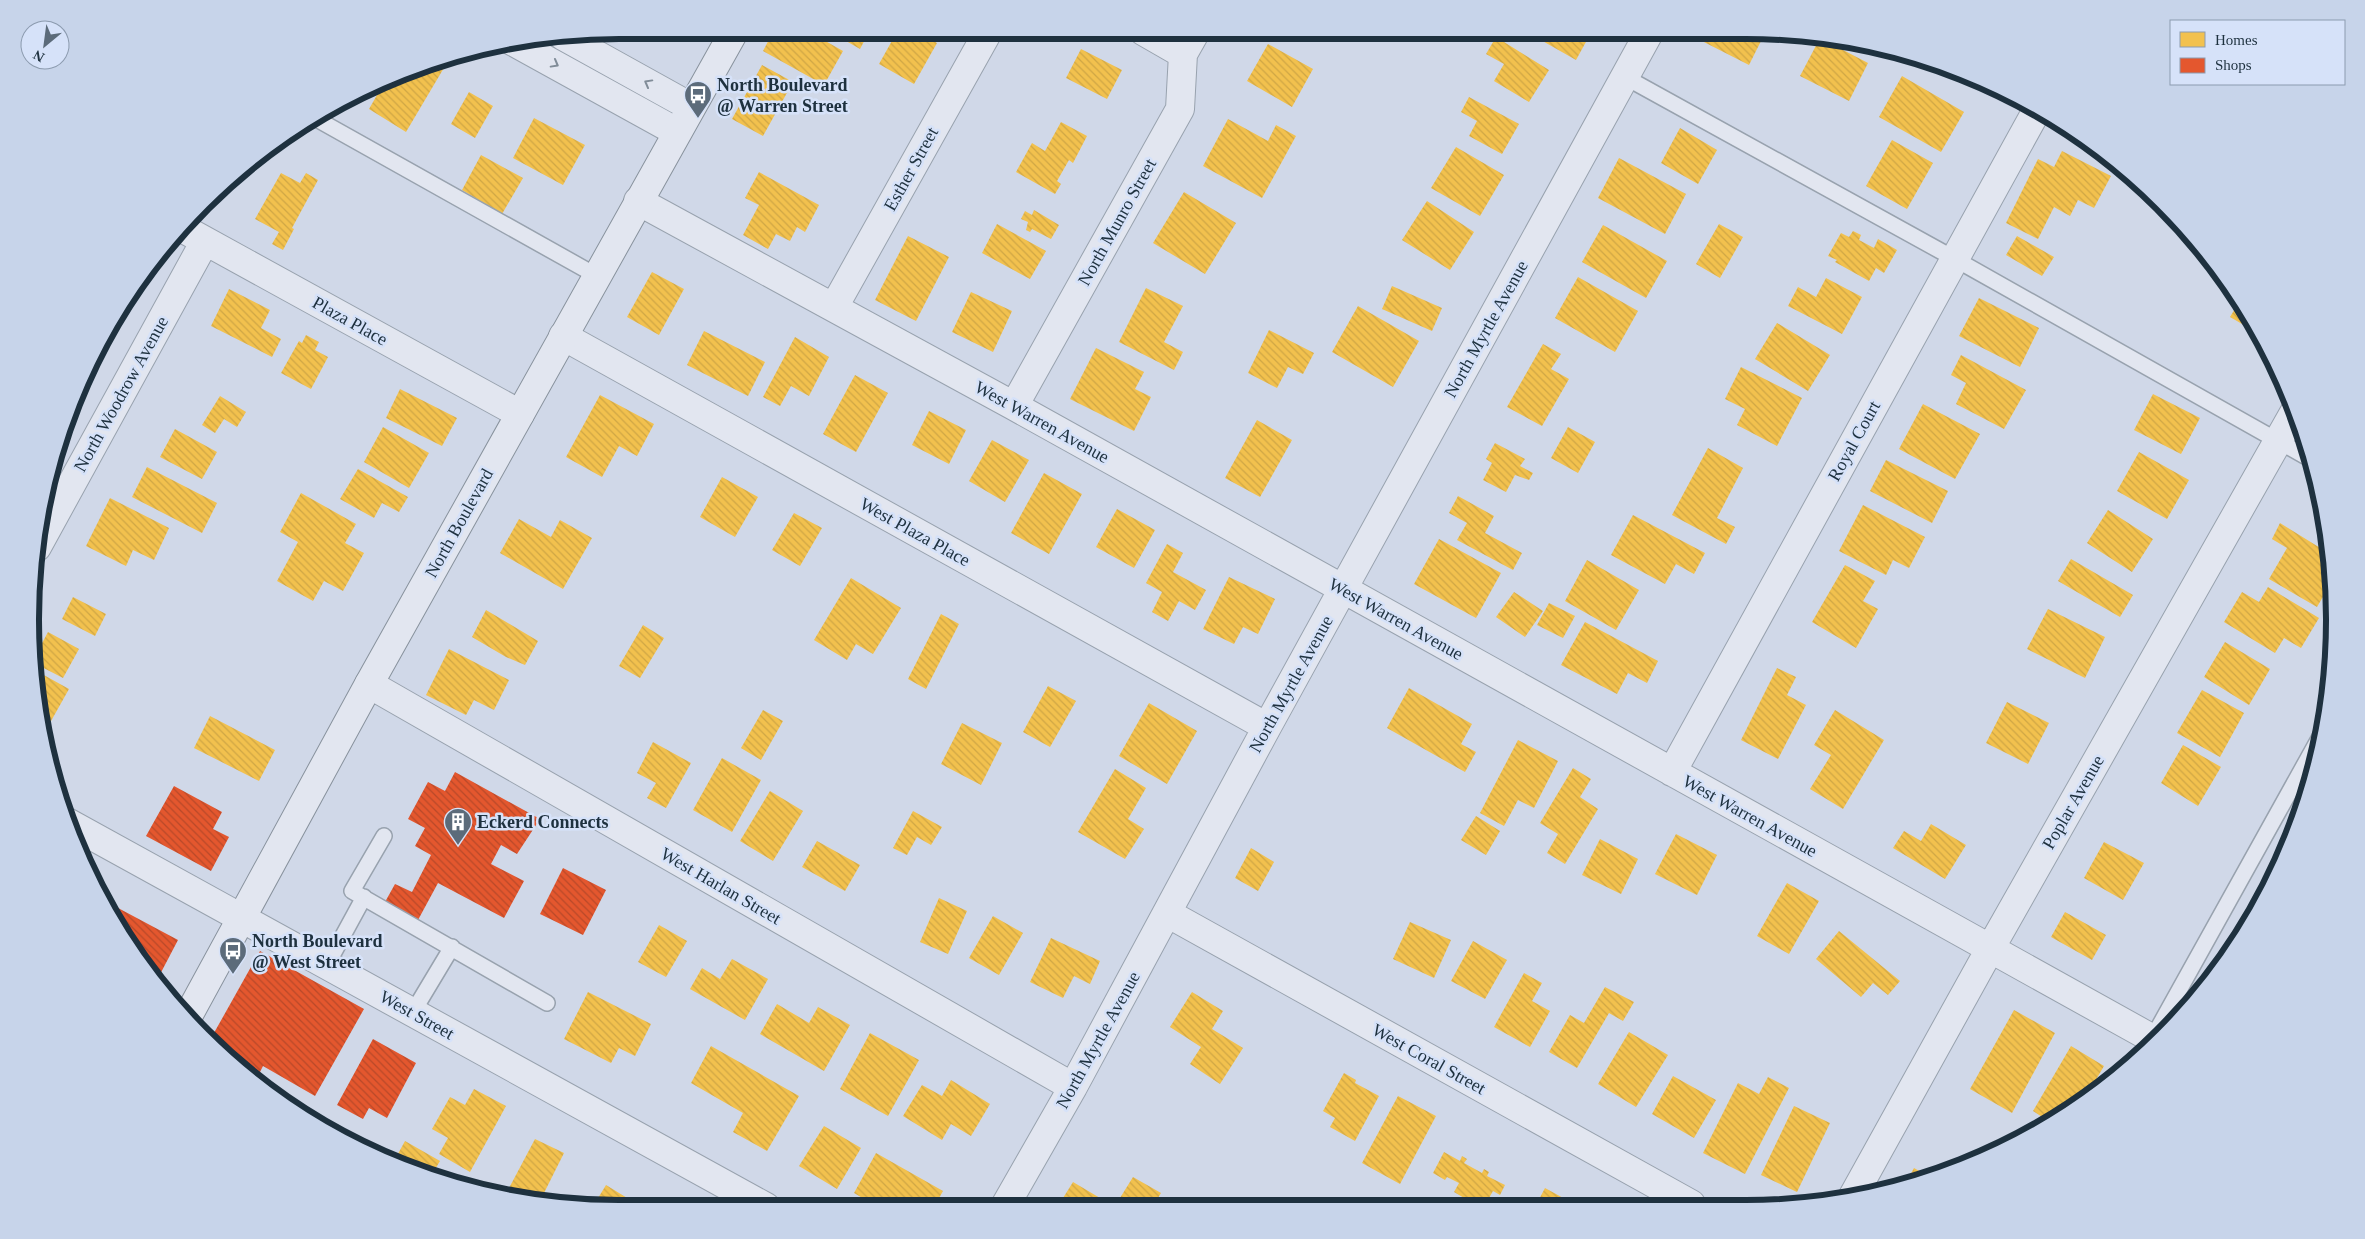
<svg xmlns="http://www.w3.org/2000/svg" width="2365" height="1239" font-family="'Times New Roman',serif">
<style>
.homes{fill:url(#homes-back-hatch)}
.shops{fill:url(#shops-back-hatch)}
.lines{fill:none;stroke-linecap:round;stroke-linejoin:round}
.lane-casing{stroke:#98a2ae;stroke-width:18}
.street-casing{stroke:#98a2ae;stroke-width:30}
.secondary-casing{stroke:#88929d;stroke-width:30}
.lane{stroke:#e2e6f0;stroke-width:15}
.street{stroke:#e2e6f0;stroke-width:28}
.secondary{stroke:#e2e6f0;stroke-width:28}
.oneway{stroke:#808c98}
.labels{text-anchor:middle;stroke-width:5;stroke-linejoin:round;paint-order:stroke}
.poi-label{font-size:18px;font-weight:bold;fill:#1e313f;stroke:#d6e2f9;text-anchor:start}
.street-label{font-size:18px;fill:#1e313f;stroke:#d6e2f9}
.rim{fill:none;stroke:#1e313f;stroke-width:6}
</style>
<defs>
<pattern id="homes-back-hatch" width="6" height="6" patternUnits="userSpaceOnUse" patternTransform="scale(1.25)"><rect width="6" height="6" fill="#f2c14e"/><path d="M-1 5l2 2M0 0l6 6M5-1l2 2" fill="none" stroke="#cfa645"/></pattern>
<pattern id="shops-back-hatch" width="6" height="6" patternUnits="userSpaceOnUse" patternTransform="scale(1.25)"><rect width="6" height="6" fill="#e4572e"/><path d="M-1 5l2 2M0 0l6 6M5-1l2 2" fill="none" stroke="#b84929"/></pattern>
</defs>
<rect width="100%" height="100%" fill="#d0d8e8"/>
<path class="homes" d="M774 30H806L843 51 824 85 763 51Z
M827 30H870L860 49Z
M898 30H915L937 43 914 84 879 64Z
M1292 31H1316L1310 41Z
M1525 31H1592L1576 60Z
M1702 31H1766L1749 65 1698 39Z
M1496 37 1549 70 1529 102 1494 81 1504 64 1486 54Z
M1820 38 1868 63 1849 101 1800 76Z
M1268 44 1313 69 1292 107 1247 81Z
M1081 49 1122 70 1107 99 1066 78Z
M451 56 406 132 369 109 385 81 430 61Z
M762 65 793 82 763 136 732 119Z
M1902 76 1964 112 1941 152 1879 117Z
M469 92 493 106 475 138 451 124Z
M1469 97 1519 124 1502 154 1469 136 1477 121 1461 112Z
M534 118 585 145 563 185 513 158Z
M1228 119 1268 141 1276 125 1296 136 1262 198 1203 166Z
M1061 122 1087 136 1073 163 1069 160 1057 181 1061 184 1055 194 1016 172 1032 143 1045 151Z
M1680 128 1717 150 1698 184 1661 163Z
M288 133 281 147 274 143 287 134Z
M1892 140 1933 163 1907 209 1866 186Z
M1456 147 1504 175 1480 216 1431 188Z
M2062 151 2111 176 2094 208 2078 200 2070 216 2054 207 2038 239 2006 223 2038 159 2054 167Z
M481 155 523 178 502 214 462 190Z
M1619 158 1686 194 1665 234 1598 198Z
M759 172 819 205 805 232 797 227 790 241 776 234 768 249 743 235 759 205 745 198Z
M281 173 300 183 306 173 318 180 292 228 294 229 283 250 272 244 279 232 255 219Z
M1184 192 1236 223 1205 274 1153 243Z
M1427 201 1474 232 1450 270 1402 240Z
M1034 210 1059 225 1051 239 1032 229 1030 232 1026 230 1028 222 1021 219 1025 211 1032 215Z
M997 224 1046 251 1030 279 982 253Z
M1719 224 1743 237 1720 278 1696 264Z
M1603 225 1667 261 1646 298 1582 262Z
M1853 231 1861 235 1859 240 1874 248 1878 239 1897 250 1884 273 1876 268 1869 281 1835 262 1837 260 1828 256 1841 233 1849 237Z
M908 236 949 257 916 321 875 300Z
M2017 236 2054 257 2042 276 2006 255Z
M652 272 684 289 659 335 627 317Z
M142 276 127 303 124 301 129 292Z
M1578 277 1638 311 1615 352 1555 318Z
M1826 278 1862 297 1842 334 1788 306 1798 287 1816 297Z
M1392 286 1442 308 1432 331 1382 309Z
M2228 286 2256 325 2261 335 2230 317 2239 302 2224 293Z
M1146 288 1183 306 1164 342 1183 352 1174 370 1119 342Z
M229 289 270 310 261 328 281 339 272 357 211 326Z
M971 292 1012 311 993 352 952 332Z
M1979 298 2039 328 2020 367 1959 336Z
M1358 306 1419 341 1393 387 1332 352Z
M1777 323 1830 355 1808 391 1755 359Z
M1269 330 1314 353 1303 374 1288 367 1277 388 1248 373Z
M704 331 765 362 748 396 687 365Z
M306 335 319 342 315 350 328 357 311 389 281 373 299 341 302 343Z
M795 337 829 357 809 396 791 386 780 406 763 397Z
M1543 344 1561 354 1551 369 1569 379 1542 426 1507 407Z
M1096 348 1144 372 1135 389 1151 397 1134 431 1070 399Z
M1961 355 2026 390 2004 429 1956 404 1966 383 1951 375Z
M1741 367 1802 398 1777 446 1737 425 1745 409 1725 399Z
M855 375 888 393 856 452 823 434Z
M400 389 457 418 442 446 386 418Z
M2153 394 2200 418 2181 454 2134 430Z
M600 395 654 424 637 456 619 446 602 477 566 457Z
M220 396 246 412 237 427 224 419 215 433 202 425Z
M1923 404 1980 434 1955 479 1899 449Z
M929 411 966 430 949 464 912 445Z
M1257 420 1292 440 1260 497 1225 478Z
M383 427 429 453 409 488 364 462Z
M1568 427 1595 442 1578 473 1551 458Z
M175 429 217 452 202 479 160 457Z
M992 440 1029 460 1005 502 969 481Z
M1495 443 1525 459 1520 466 1533 473 1529 480 1515 475 1506 492 1483 480 1492 463 1486 459Z
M1708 448 1743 468 1717 518 1735 527 1726 544 1672 515Z
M2139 452 2189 480 2167 519 2117 491Z
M1886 460 1948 491 1932 523 1870 491Z
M147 467 217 503 202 533 132 497Z
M358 469 408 497 399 512 382 503 374 518 340 499Z
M1044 473 1082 494 1049 554 1011 533Z
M722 477 758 497 735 537 700 517Z
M301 493 356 524 345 543 364 553 343 591 324 581 313 601 277 581 298 542 280 532Z
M1458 496 1494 516 1485 533 1522 553 1513 570 1457 540 1467 523 1449 513Z
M110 498 169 528 154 560 133 550 126 566 86 546Z
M1863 505 1925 537 1909 568 1893 560 1886 575 1839 551Z
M1117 509 1155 530 1134 568 1096 547Z
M2108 510 2153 539 2132 572 2087 543Z
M794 513 822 528 800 566 772 550Z
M1633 515 1705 553 1694 574 1676 564 1665 584 1611 555Z
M519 519 551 537 560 520 592 538 563 589 500 553Z
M2280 523 2330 554 2331 583 2317 607 2269 579 2287 548 2272 539Z
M1439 539 1501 573 1476 618 1414 584Z
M1167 544 1183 553 1173 572 1206 590 1195 610 1179 601 1168 621 1152 612 1162 592 1146 583Z
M2071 559 2133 595 2120 617 2058 581Z
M1587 560 1639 590 1616 630 1565 601Z
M1845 565 1875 581 1863 601 1878 609 1856 648 1812 622Z
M1229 577 1275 599 1258 634 1243 627 1234 644 1203 629Z
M851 578 901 608 873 654 856 644 847 660 814 640Z
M2268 587 2319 618 2301 648 2284 638 2275 653 2224 622 2242 592 2259 602Z
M1514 592 1543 611 1525 637 1496 617Z
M73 597 106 614 95 636 62 619Z
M1549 603 1575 616 1563 638 1537 625Z
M2048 609 2105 637 2085 678 2027 649Z
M486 610 538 641 525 665 506 657 472 637Z
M941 614 959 624 926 689 908 679Z
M1585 622 1658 661 1647 683 1628 673 1617 694 1561 665Z
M643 625 664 638 640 678 619 666Z
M48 632 79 649 63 678 32 662Z
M2225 642 2270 669 2249 705 2204 677Z
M449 649 509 680 494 710 474 700 466 715 426 695Z
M1777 668 1796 677 1787 695 1806 705 1778 759 1741 740Z
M33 669 69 689 46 730 43 728Z
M1048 686 1076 701 1050 747 1023 732Z
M1409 688 1472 724 1461 744 1476 752 1465 772 1387 728Z
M2202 690 2244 713 2220 757 2177 733Z
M2007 702 2049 723 2028 764 1986 743Z
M1149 703 1197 731 1167 784 1119 756Z
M763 710 783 721 761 760 741 748Z
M1835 710 1884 740 1843 809 1810 789 1831 755 1814 745Z
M210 716 275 750 259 781 194 748Z
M962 723 1002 743 981 785 941 764Z
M1518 740 1558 761 1534 808 1518 800 1504 826 1480 813Z
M653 742 691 763 666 808 647 798 656 783 637 773Z
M2183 745 2221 767 2198 806 2161 783Z
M722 758 761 780 732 832 693 810Z
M1573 768 1591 779 1580 797 1598 809 1565 864 1547 853 1558 834 1540 823Z
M1115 769 1146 788 1128 819 1144 829 1125 859 1078 832Z
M770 791 803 811 773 861 740 841Z
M913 811 942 827 931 845 917 837 907 855 893 848Z
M1476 816 1500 831 1486 855 1461 840Z
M1931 824 1966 845 1945 879 1893 848 1904 831 1921 841Z
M1676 834 1717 855 1697 895 1655 874Z
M1600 839 1638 859 1621 894 1582 875Z
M817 841 860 865 845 891 802 867Z
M2104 842 2144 863 2123 900 2084 878Z
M1251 848 1274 862 1258 891 1235 878Z
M1787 883 1819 901 1789 954 1757 936Z
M939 898 967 911 948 954 920 942Z
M2065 912 2106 935 2092 960 2051 937Z
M993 916 1023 933 999 975 969 958Z
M1410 922 1451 940 1434 978 1393 959Z
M659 925 687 941 666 977 638 962Z
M1839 931 1900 981 1888 995 1873 983 1861 997 1816 959Z
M1051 938 1100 961 1090 984 1074 976 1063 998 1030 982Z
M1473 941 1507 960 1485 999 1451 981Z
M732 959 768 979 745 1020 690 989 702 968 720 979Z
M1524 973 1542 983 1532 1001 1550 1011 1530 1047 1494 1027Z
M1605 987 1634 1002 1623 1021 1609 1013 1577 1068 1549 1052 1570 1015 1584 1023Z
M588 992 651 1024 635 1056 619 1048 611 1063 564 1039Z
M1192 992 1223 1011 1212 1029 1243 1048 1220 1084 1190 1064 1201 1047 1170 1027Z
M777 1004 809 1023 818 1007 850 1025 824 1071 760 1034Z
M2014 1010 2055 1033 2012 1113 1970 1089Z
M1629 1032 1668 1055 1636 1107 1598 1084Z
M870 1033 919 1060 888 1116 840 1089Z
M711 1046 799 1096 767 1151 733 1132 743 1113 691 1083Z
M2071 1046 2104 1066 2084 1100 2073 1109 2050 1122 2033 1111Z
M1344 1073 1356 1080 1355 1083 1379 1096 1355 1141 1330 1127 1335 1118 1323 1111Z
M1673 1076 1716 1100 1694 1138 1652 1114Z
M1768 1077 1789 1088 1745 1174 1703 1153 1738 1083 1759 1094Z
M951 1080 990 1104 971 1136 951 1124 942 1140 903 1116 922 1085 942 1096Z
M474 1089 506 1106 470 1172 439 1154 448 1138 432 1129 450 1097 465 1105Z
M1398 1096 1436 1116 1400 1184 1362 1163Z
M1794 1106 1830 1123 1797 1192 1761 1175Z
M824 1126 861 1148 837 1189 799 1166Z
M535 1139 564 1153 540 1201 524 1198 508 1190Z
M405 1141 440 1161 431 1176 394 1161Z
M1444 1152 1460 1161 1462 1156 1467 1159 1464 1163 1482 1173 1484 1169 1489 1172 1487 1176 1505 1185 1500 1195 1493 1191 1485 1205H1476L1454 1192 1459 1183 1447 1177 1445 1180 1433 1173Z
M876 1153 943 1191 934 1207H878L854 1193Z
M1914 1168 1928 1176 1907 1181Z
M1133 1177 1161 1193 1153 1206H1115Z
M1073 1182 1100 1198 1095 1206H1058Z
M606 1185 637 1204 635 1208H592Z
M1545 1188 1576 1205H1536Z"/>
<path class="shops" d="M455 772 540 819 517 854 501 845 491 864 524 881 504 918 438 883 418 920 385 902 395 884 412 892 431 855 415 846 425 828 408 819 428 782 445 791Z
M174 786 222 812 213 829 229 837 211 871 146 836Z
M563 868 606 890 583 935 540 914Z
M105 901 178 940 156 982 129 947Z
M260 951 364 1009 315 1096 263 1066 255 1082 210 1040Z
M373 1039 416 1063 387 1118 369 1108 363 1119 337 1105Z"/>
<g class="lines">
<defs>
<path id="lane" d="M1625 77 1955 259 2310 459
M313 117 597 276
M384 836 352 891 547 1003
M327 965 364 897
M413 1012 452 947
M2152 1039 2321 735"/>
<path id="street" d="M1143 31 1183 54
M563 36 691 107
M512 41 677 132
M638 201 1014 406 2153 1039
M180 227 520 414
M834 307 989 30
M563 336 1267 727
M1014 406 1180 109 1183 54 1196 31
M37 547 205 241
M369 684 1073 1087
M1672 772 2037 110
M67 822 766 1207
M1167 913 1691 1204
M1853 1196 1990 949 2295 411
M1005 1206 1073 1087 1267 727 1650 31"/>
<path id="secondary" d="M187 1018 369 684 735 30"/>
</defs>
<use href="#lane" class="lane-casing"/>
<use href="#street" class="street-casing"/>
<use href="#secondary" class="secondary-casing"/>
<use href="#lane" class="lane"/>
<use href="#street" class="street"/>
<use href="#secondary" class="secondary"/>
</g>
<defs><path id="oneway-chevron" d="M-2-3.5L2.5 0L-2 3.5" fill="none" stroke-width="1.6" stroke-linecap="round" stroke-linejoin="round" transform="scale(1.25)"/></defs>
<g class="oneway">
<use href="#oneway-chevron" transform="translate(555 64) rotate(29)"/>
<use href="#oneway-chevron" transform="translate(648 83) rotate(-151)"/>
</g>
<defs>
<symbol id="bus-pin" viewBox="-11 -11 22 30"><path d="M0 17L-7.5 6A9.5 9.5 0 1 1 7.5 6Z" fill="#5c6b7a" stroke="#d6e2f9"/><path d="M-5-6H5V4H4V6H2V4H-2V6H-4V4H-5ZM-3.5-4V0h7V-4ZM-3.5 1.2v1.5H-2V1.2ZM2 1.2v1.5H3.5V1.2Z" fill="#fff"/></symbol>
<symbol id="building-pin" viewBox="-11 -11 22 30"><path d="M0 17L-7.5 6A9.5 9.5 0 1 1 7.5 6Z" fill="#5c6b7a" stroke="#d6e2f9"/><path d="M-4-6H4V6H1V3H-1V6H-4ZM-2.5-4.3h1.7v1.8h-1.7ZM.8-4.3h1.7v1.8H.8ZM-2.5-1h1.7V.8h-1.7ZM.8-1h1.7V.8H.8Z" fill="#fff"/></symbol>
</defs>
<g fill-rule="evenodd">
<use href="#bus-pin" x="682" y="79" width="32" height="43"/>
<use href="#building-pin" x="442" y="806" width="32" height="43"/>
<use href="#bus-pin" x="217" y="935" width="32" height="43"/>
</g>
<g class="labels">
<g class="poi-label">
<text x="717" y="91">North Boulevard<tspan x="717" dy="21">@ Warren Street</tspan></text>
<text x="477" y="828">Eckerd Connects</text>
<text x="252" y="947">North Boulevard<tspan x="252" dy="21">@ West Street</tspan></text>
</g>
<g class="street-label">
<text transform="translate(911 169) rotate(-61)" y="6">Esther Street</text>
<text transform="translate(1117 222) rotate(-61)" y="6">North Munro Street</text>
<text transform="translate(350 321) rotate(29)" y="6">Plaza Place</text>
<text transform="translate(1486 329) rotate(-61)" y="6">North Myrtle Avenue</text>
<text transform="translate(121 394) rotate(-61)" y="6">North Woodrow Avenue</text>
<text transform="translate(1042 422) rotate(29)" y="6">West Warren Avenue</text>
<text transform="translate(1854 441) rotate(-61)" y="6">Royal Court</text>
<text transform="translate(459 523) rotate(-61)" y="6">North Boulevard</text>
<text transform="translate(915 532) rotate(29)" y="6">West Plaza Place</text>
<text transform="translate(1396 619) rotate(29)" y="6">West Warren Avenue</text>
<text transform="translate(1291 684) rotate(-61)" y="6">North Myrtle Avenue</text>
<text transform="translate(2073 802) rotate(-60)" y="6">Poplar Avenue</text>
<text transform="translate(1750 816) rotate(29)" y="6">West Warren Avenue</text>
<text transform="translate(721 886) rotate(30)" y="6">West Harlan Street</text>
<text transform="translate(417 1015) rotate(29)" y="6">West Street</text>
<text transform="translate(1098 1040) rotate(-61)" y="6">North Myrtle Avenue</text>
<text transform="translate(1429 1059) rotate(29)" y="6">West Coral Street</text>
</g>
</g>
<path d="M0 0H2365V1239H0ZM619 39H1746A580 580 0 0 1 2326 619V620A580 580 0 0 1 1746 1200H619A580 580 0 0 1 39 620V619A580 580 0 0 1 619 39Z" fill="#c7d4ea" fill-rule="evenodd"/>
<path class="rim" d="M619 39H1746A580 580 0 0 1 2326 619V620A580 580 0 0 1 1746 1200H619A580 580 0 0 1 39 620V619A580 580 0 0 1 619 39Z"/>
<rect x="2170" y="20" width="175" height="65" fill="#d6e2f9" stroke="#8c9baf"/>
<rect x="2180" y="32" width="25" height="15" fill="#f2c14e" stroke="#8c9baf"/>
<text x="2215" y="45" font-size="15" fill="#1e313f">Homes</text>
<rect x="2180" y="58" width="25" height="15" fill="#e4572e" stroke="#8c9baf"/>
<text x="2215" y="70" font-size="15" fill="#1e313f">Shops</text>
<g transform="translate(45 45) rotate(209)"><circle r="24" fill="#d6e2f9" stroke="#8c9baf"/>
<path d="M0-4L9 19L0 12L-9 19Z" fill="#5c6b7a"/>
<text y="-8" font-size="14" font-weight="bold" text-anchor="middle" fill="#1e313f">N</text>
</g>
</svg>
